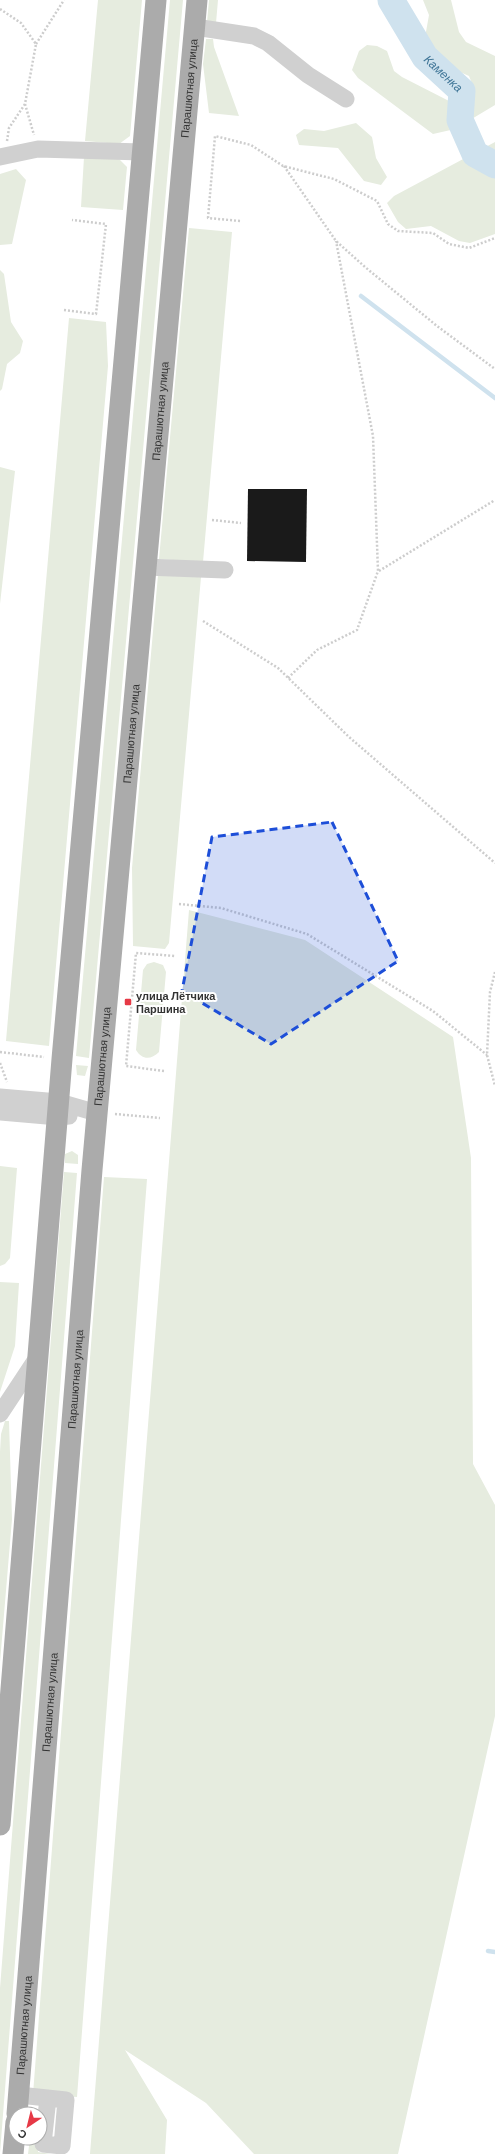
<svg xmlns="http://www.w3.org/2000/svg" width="495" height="2154" font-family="'DM Sans',sans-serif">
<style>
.green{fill:#e6ecdf}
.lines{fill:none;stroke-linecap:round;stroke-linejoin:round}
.stream{stroke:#cfe2ee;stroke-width:4.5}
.river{stroke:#cfe2ee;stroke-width:27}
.building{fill:#1a1a1a}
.path{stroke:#cdcdcd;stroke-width:2.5;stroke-dasharray:2 2;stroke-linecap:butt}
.minor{stroke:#d0d0d0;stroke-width:17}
.major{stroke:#ababab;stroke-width:21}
.marked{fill:#1d4ed8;fill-opacity:0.2;stroke:#1d4ed8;stroke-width:3;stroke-dasharray:8 5;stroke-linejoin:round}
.poi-dot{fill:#e63946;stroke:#fff;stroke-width:1.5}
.labels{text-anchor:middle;stroke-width:4;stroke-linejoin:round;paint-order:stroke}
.street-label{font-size:11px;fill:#333;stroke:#fff}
.poi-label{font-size:11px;font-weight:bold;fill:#333;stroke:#fff;text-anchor:start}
.water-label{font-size:12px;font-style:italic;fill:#3f7597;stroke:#fff}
</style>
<rect width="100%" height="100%" fill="#fff"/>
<path class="green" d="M98 0H142L130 136 119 144 85 141Z
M170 0H183L89 1058 76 1056Z
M209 0H218L216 23 207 22Z
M423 0H451L459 32 466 42 495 56V105L455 129 433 134 358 78 352 70 359 51 367 45 377 46 387 51 394 71 402 77 449 101 469 95 473 86 469 76 433 60 424 43 429 15Z
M206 39H213L214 47 239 116 209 113 203 64Z
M356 123 372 137 376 158 387 177 381 185 364 181 338 148 299 145 296 135 304 129 324 131Z
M495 142V234L470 243 459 241 431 226 406 229 398 222 387 203 394 196Z
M84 157 119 159 127 167 123 210 81 207Z
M16 169 26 180 12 244 0 245V174Z
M189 228 232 232 203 562 159 559Z
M0 270 4 274 11 322 23 341 20 353 7 364 2 389 0 391Z
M69 318 106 322 108 366 49 1046 6 1041Z
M0 467 15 471 0 604Z
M158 575 201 577 169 943 165 949 133 946 132 868Z
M189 910 305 940 453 1037 471 1158 473 1464 495 1505V1716L398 2154H254L206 2103 125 2050 167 2120 165 2154H90Z
M154 962 163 965 166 972 159 1052C151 1060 142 1060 136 1050L143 970 147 964Z
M76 1065 88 1066 85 1076 77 1075Z
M72 1151 78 1155V1164L65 1163V1154Z
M0 1166 17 1168 10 1258 5 1264 0 1266Z
M64 1172 77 1173 0 2153V1988Z
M104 1177 147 1179 77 2097 33 2094Z
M0 1282 19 1283 15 1346 0 1392Z
M5 1421H9L12 1519 0 1662V1452L1 1434Z
M30 2138H39L38 2152 51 2154H28Z"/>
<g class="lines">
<path class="stream" d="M361 296 495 398
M488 1951 495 1952"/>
<path class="river" id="s1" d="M391 0 425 57 462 91 460 120 475 154 495 165"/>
</g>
<path class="building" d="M248 489H307L306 562 247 561Z"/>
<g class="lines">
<path class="path" d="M0 9 21 23 36 44 25 104 34 135
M36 44 64 0
M7 141 9 128 25 104
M284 166 336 241 365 267 437 326 495 369
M240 221 208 218 215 136 251 145 283 166 334 179 377 201 388 224 398 231 433 233 449 244 469 248 495 238
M64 310 96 314 106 224 72 220
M212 520 241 523
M379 571 495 500
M203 621 278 668 349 737 495 863
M288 678 317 650 357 630 378 571 373 436 336 241
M179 904 221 908 307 934 433 1011 487 1055
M495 972 490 992 487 1055 495 1086
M0 1052 44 1057
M0 1063 7 1082
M164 1071 126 1066 136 953 175 956
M115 1114 160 1118"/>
<path class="minor" d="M195 27 254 36 268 43 308 75 346 99
M0 157 38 149 142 152
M145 567 225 570
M0 1097 59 1102 97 1113
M0 1112 58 1117 69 1116
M0 1414 37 1358
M19 2095 66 2100 62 2146 43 2144 48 2098"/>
<g class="major">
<path d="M0 1825 62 1059 156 0"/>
<path id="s2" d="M17 2114 92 1170 197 0"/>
<path d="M13 2154 16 2122"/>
</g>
</g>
<path class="marked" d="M332 822 398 961 271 1044 182 991 212 837Z"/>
<rect class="poi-dot" x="124" y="998" width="8" height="8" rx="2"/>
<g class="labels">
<g class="street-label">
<text dy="4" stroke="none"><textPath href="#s2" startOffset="2033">Парашютная улица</textPath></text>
<text dy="4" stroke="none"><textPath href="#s2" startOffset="1709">Парашютная улица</textPath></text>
<text dy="4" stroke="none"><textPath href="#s2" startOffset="1385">Парашютная улица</textPath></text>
<text dy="4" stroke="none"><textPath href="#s2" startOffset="1061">Парашютная улица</textPath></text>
<text dy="4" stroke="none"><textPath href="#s2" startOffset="737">Парашютная улица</textPath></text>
<text dy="4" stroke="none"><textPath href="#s2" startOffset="413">Парашютная улица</textPath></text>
<text dy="4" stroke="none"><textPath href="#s2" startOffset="89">Парашютная улица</textPath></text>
</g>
<g class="poi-label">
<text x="136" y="1000">улица Лётчика<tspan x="136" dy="13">Паршина</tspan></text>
</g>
<g class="water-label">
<text dy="4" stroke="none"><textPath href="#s1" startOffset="91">Каменка</textPath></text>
</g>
</g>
<g transform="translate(28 2126) rotate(215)"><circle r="19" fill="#ffffff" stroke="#adadad"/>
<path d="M0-3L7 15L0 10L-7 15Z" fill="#e63946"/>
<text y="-6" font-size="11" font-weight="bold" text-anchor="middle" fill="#333333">С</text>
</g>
</svg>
